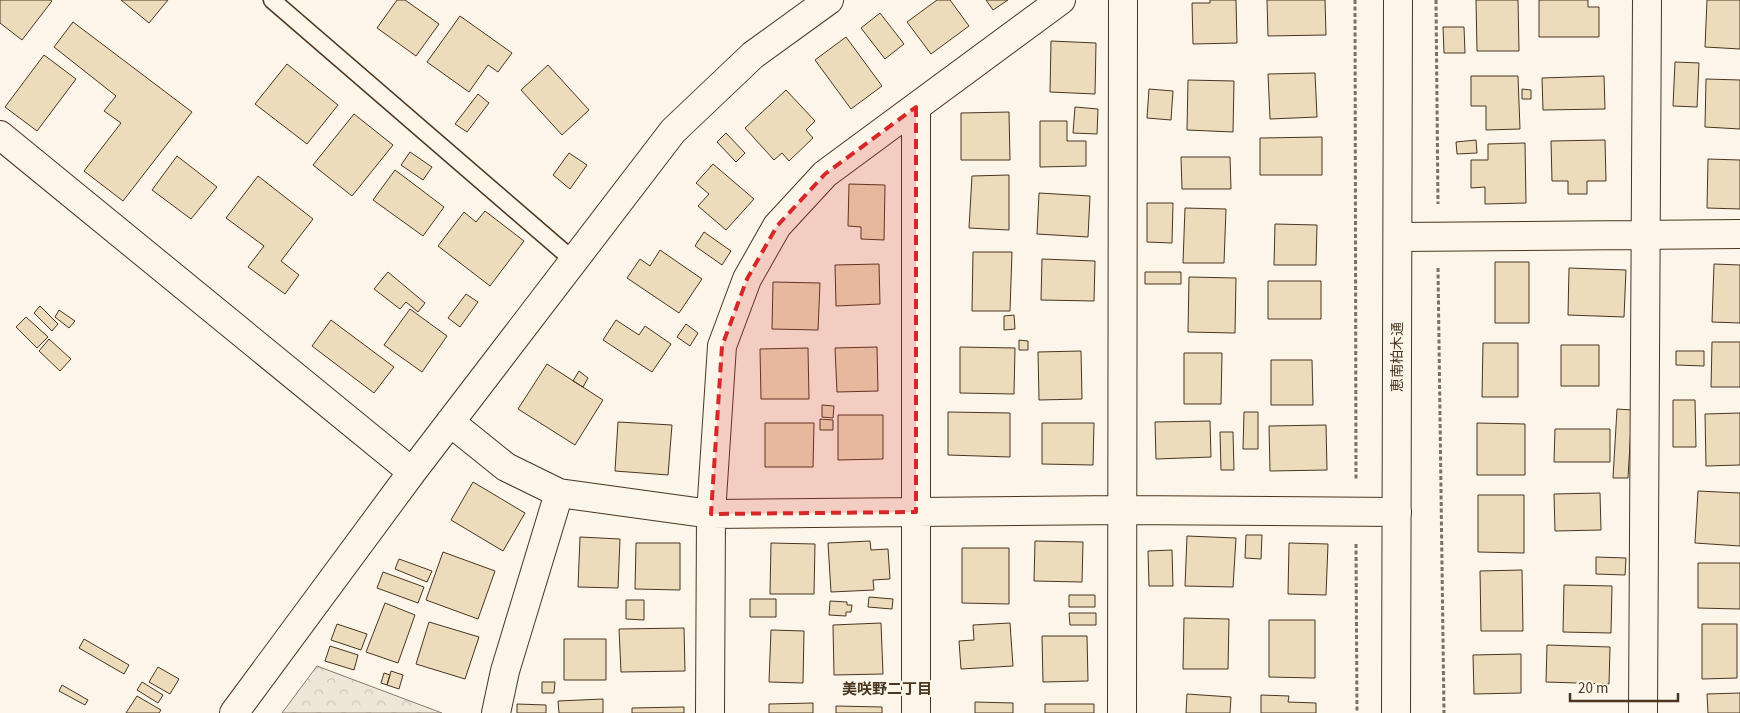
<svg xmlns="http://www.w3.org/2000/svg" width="1740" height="713" viewBox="0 0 1740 713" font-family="'Source Sans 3','Noto Sans JP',sans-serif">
<defs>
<pattern id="park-crowns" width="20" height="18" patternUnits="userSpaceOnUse" patternTransform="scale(1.25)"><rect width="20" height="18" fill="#ede6d9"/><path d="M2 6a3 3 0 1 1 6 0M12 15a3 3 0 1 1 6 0" fill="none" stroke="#cdc6ba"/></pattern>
</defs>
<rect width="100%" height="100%" fill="#fbf6e9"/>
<path fill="url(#park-crowns)" stroke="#887966" d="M 317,666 L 442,713 L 282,713 Z"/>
<path fill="#ecdcbc" stroke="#4a3520" d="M 0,0 L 50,0 L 52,1 L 22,40 L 0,23 Z
M 121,0 L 168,0 L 149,23 Z
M 397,0 L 405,0 L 439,24 L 416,56 L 377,28 Z
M 937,0 L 950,0 L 969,26 L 931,54 L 907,22 Z
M 986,0 L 1008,0 L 993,10 Z
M 1210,0 L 1236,0 L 1237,43 L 1193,44 L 1192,3 L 1210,3 Z
M 1267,0 L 1325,0 L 1326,35 L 1268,36 Z
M 1476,0 L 1518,0 L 1519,51 L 1477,51 Z
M 1539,0 L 1588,0 L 1588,7 L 1599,7 L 1599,37 L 1539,37 Z
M 1707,0 L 1740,0 L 1740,49 L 1705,47 Z
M 880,13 L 904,44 L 885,59 L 861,28 Z
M 460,16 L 512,53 L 498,72 L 488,65 L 469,92 L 427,62 Z
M 73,22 L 192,112 L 123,201 L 84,171 L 121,123 L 104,111 L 116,96 L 54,47 Z
M 1443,27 L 1464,27 L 1465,53 L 1444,53 Z
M 846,37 L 882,86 L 851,109 L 815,60 Z
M 1051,41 L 1096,43 L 1095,94 L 1050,92 Z
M 44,55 L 76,79 L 37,131 L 5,107 Z
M 1675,62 L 1699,63 L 1697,107 L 1673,106 Z
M 287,64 L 338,105 L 307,144 L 255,104 Z
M 548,65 L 589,110 L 562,135 L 521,90 Z
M 1315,73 L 1317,117 L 1270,119 L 1268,74 Z
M 1471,76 L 1518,76 L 1520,129 L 1486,130 L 1486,106 L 1471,106 Z
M 1604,76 L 1605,109 L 1543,110 L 1542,78 Z
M 1706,79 L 1740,80 L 1740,129 L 1705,127 Z
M 1188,80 L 1234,81 L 1233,132 L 1187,130 Z
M 1149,89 L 1173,91 L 1171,120 L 1147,118 Z
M 1522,89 L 1531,90 L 1531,99 L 1522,99 Z
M 786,90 L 815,121 L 806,130 L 813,138 L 789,161 L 782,153 L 774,160 L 745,128 Z
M 478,94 L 489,103 L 467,132 L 455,124 Z
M 1075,107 L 1098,109 L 1097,134 L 1073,133 Z
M 1009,112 L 1010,160 L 961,160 L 961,113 Z
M 354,114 L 393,145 L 352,196 L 313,165 Z
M 1040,121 L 1067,121 L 1067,141 L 1086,141 L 1086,166 L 1040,167 Z
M 726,133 L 745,153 L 736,162 L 717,142 Z
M 1322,137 L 1322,175 L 1260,175 L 1260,138 Z
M 1476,140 L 1477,153 L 1457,154 L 1456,142 Z
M 1605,140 L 1606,181 L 1587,181 L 1587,194 L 1568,194 L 1568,181 L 1552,181 L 1551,141 Z
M 1525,143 L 1526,203 L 1485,204 L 1485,187 L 1471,188 L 1471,160 L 1488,160 L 1488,144 Z
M 410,152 L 432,167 L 423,180 L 401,165 Z
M 569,153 L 587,165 L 570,189 L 553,175 Z
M 177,156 L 217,187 L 191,219 L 152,190 Z
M 1181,157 L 1230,157 L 1231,189 L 1182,189 Z
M 1708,159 L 1740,160 L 1740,209 L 1707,208 Z
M 713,164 L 754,199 L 726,230 L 698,206 L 709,194 L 696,183 Z
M 395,170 L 444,207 L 423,236 L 373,200 Z
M 1009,175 L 1009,230 L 969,228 L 972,176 Z
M 258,176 L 313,219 L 281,261 L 299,275 L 285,294 L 248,267 L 264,246 L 226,218 Z
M 849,184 L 885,185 L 884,240 L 861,239 L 861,227 L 848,226 Z
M 1039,193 L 1090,196 L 1088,237 L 1037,234 Z
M 1147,203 L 1173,203 L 1172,243 L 1147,242 Z
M 1185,208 L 1226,209 L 1224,263 L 1183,263 Z
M 485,211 L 524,241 L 490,286 L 438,246 L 464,212 L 476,222 Z
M 1275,224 L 1317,225 L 1316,265 L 1274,265 Z
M 704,232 L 731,251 L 722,265 L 695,246 Z
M 660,250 L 702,279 L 679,313 L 627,278 L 640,259 L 650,266 Z
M 973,252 L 1012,252 L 1010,311 L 972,311 Z
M 1042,259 L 1095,261 L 1094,301 L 1041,300 Z
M 1495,262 L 1529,262 L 1529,323 L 1495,323 Z
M 879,264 L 880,304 L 836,306 L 835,265 Z
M 1714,264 L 1740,265 L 1740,323 L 1712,322 Z
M 1569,268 L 1626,270 L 1624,317 L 1568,315 Z
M 388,272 L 425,303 L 418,312 L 406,302 L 400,309 L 374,289 Z
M 1145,272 L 1181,272 L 1181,284 L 1145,284 Z
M 1189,277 L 1236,278 L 1235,333 L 1188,332 Z
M 1268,281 L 1321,281 L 1321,319 L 1268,319 Z
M 773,282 L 820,283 L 818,330 L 772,329 Z
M 466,294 L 478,302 L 460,327 L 448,318 Z
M 40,306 L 58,324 L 52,331 L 34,313 Z
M 410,309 L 447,336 L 422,372 L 384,345 Z
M 59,310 L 75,321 L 69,328 L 55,317 Z
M 1014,315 L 1015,329 L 1004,330 L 1004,316 Z
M 26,317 L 48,337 L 37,348 L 16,327 Z
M 331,320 L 394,367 L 374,393 L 312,346 Z
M 616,320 L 639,335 L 645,326 L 671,344 L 652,372 L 603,340 Z
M 686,324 L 698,333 L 690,346 L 677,337 Z
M 49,339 L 71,359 L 60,371 L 39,351 Z
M 1019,340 L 1028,341 L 1028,350 L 1019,350 Z
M 1712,342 L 1740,342 L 1740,387 L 1711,387 Z
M 1483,343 L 1518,343 L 1518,397 L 1482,397 Z
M 1561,345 L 1599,345 L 1599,386 L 1561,386 Z
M 877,347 L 878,391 L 837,392 L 835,348 Z
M 960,347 L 1015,348 L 1014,394 L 960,393 Z
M 808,348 L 809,399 L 761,399 L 760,349 Z
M 1081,351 L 1082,399 L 1039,400 L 1038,352 Z
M 1676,351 L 1704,351 L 1704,366 L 1676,365 Z
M 1184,353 L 1222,353 L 1221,404 L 1184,404 Z
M 1271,360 L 1312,360 L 1313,405 L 1271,405 Z
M 547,364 L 603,400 L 575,445 L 518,409 Z
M 579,371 L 588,378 L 583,387 L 573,381 Z
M 1673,400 L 1695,400 L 1696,447 L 1673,447 Z
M 822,405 L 834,406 L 833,418 L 822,417 Z
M 1617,409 L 1632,410 L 1628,478 L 1613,478 Z
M 948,412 L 1010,413 L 1010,457 L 948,455 Z
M 1244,412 L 1258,412 L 1258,449 L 1243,449 Z
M 1740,413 L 1740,465 L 1706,466 L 1705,414 Z
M 838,415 L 883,415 L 883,459 L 838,460 Z
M 820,419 L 833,420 L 833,430 L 820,430 Z
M 1210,421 L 1211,457 L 1156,459 L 1155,422 Z
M 618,422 L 672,425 L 668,475 L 615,471 Z
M 765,423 L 814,423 L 813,467 L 765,467 Z
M 1042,423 L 1094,423 L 1093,465 L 1042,464 Z
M 1477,423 L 1525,424 L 1525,475 L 1477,475 Z
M 1326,425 L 1327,470 L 1270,471 L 1269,426 Z
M 1555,429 L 1610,429 L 1610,462 L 1554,462 Z
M 1220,432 L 1233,432 L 1234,470 L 1221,470 Z
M 473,482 L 525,513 L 503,551 L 451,520 Z
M 1698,491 L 1740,493 L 1740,546 L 1695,543 Z
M 1600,493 L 1601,530 L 1555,531 L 1554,494 Z
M 1478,495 L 1524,495 L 1524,553 L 1478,552 Z
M 1246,535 L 1262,535 L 1261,559 L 1245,558 Z
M 1187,536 L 1236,538 L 1233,587 L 1185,586 Z
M 580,537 L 620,539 L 618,588 L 578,587 Z
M 870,541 L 871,550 L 888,549 L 890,579 L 873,580 L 874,590 L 831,592 L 828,543 Z
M 1035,541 L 1083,542 L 1082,582 L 1034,581 Z
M 636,543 L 680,543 L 680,590 L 635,589 Z
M 771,543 L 815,544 L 814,594 L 770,594 Z
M 1289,543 L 1328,544 L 1326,595 L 1288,594 Z
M 962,548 L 1009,548 L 1009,604 L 962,603 Z
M 1172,550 L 1173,586 L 1149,586 L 1148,551 Z
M 443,552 L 495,571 L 478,619 L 426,600 Z
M 1596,557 L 1626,558 L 1625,575 L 1596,574 Z
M 399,559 L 432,571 L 427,582 L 395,569 Z
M 1698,563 L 1740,563 L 1740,609 L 1698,608 Z
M 1522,570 L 1523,631 L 1481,631 L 1480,571 Z
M 383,572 L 424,587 L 418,603 L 377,588 Z
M 1564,585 L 1612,586 L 1611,633 L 1563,632 Z
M 1069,595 L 1095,595 L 1095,607 L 1069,607 Z
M 869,597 L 893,599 L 892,609 L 868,607 Z
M 750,599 L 776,599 L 776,617 L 750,617 Z
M 626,600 L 644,600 L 644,620 L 626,619 Z
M 830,601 L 847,602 L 847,605 L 852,605 L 851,612 L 846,612 L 846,616 L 829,615 Z
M 385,603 L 415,615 L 398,663 L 366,652 Z
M 1069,613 L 1096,613 L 1096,625 L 1070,625 Z
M 1184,618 L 1229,619 L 1228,669 L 1183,669 Z
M 1269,620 L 1315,620 L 1315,678 L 1269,677 Z
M 429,622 L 479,637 L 465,679 L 416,664 Z
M 881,623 L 883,674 L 834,675 L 833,625 Z
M 1010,623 L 1013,666 L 961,669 L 959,641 L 974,640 L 973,625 Z
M 337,624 L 367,634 L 361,650 L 331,640 Z
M 1702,624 L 1737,624 L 1737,678 L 1702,679 Z
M 684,628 L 685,671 L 621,672 L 619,629 Z
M 771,630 L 804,631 L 803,683 L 769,682 Z
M 1042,636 L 1087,636 L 1088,681 L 1043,682 Z
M 84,639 L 129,665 L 124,674 L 79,648 Z
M 564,639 L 606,639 L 606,680 L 564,680 Z
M 1547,645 L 1610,647 L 1609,684 L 1546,682 Z
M 330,646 L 358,655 L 354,670 L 325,661 Z
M 1521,654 L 1521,693 L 1474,694 L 1473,655 Z
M 158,667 L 179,679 L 170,694 L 149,682 Z
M 391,671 L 403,675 L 399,689 L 387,685 Z
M 384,673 L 390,675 L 387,685 L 381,683 Z
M 142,682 L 163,695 L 158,703 L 137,690 Z
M 542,682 L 555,682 L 554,693 L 542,693 Z
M 62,685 L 88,700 L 85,705 L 59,691 Z
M 1740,693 L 1740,713 L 1708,713 L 1707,694 Z
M 1187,694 L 1231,697 L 1230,713 L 1186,713 Z
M 1261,695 L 1289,696 L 1288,702 L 1316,703 L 1316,713 L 1261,713 Z
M 137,696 L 161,710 L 159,713 L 126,713 Z
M 603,699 L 603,713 L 559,713 L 558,701 Z
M 975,702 L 1013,703 L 1013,713 L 975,713 Z
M 813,703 L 813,713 L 769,713 L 769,704 Z
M 517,704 L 546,705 L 546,713 L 517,713 Z
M 1045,704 L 1094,704 L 1094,713 L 1045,713 Z
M 836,706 L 882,707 L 882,713 L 836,713 Z
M 684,707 L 684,713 L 632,713 L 632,708 Z"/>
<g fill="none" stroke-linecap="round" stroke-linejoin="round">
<g stroke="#4a3520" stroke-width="19">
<path id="lane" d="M 272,0 L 573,260"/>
</g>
<g stroke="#4a3520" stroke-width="30">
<path id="street" d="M 916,107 L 916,713
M 0,135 L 412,472
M 1398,237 L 1740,234
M 450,422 L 506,467 L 559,493 L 711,514 L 1121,510 L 1397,512
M 234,713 L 412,472 L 673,131 L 753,55 L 829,0
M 496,713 L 505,671 L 559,493
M 710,713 L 711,514 L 722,346 L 747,279 L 777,226 L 825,174 L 1061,0
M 1122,713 L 1123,0
M 1643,713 L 1647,0"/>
</g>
<g stroke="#4a3520" stroke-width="30">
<path id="secondary" d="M 1396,713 L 1398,0"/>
</g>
<path stroke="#7f6f5c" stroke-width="3" stroke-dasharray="4 2.5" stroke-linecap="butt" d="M 1355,0 L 1356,480
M 1436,0 L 1438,204
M 1438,268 L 1444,713
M 1356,544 L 1357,713"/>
<use href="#lane" stroke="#fbf6e9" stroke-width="16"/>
<use href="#street" stroke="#fbf6e9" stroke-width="28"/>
<use href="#secondary" stroke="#fbf6e9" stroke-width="28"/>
</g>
<path fill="#d62828" fill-opacity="0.2" stroke="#d62828" stroke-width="4" stroke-dasharray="10 6" stroke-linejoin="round" d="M 916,107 L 916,512 L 711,514 L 722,346 L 747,279 L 777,226 L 825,174 Z"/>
<g text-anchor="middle" stroke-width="4" stroke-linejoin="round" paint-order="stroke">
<g font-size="14" fill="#4a3520" stroke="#fbf6e9">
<text transform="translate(1397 357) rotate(-90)" y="5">恵南柏木通</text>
</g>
<g font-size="15" font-weight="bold" fill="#4a3520" stroke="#fbf6e9">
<text x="887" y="694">美咲野二丁目</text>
</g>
</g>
<path d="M1570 693v8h108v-8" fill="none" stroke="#4a3520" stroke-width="2.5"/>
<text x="1578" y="693" font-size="15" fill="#4a3520" stroke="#fbf6e9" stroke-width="4" paint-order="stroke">20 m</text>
</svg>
